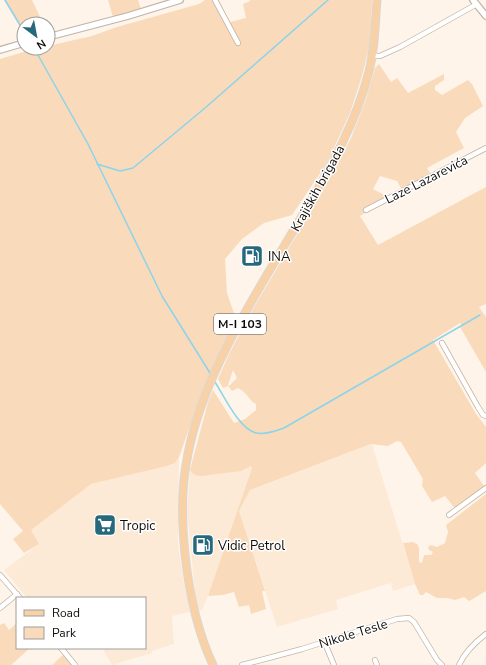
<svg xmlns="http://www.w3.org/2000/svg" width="486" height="665" viewBox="0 0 486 665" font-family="'Nunito Sans',sans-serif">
<rect width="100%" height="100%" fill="#fff4e9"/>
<path fill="#fdead6" d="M 372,444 L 415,584 L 393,591 L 391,583 L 336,600 L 338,609 L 277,627 L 239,511 L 250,490 Z
M 179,457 L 178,545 L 184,584 L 190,612 L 172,616 L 174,644 L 152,651 L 152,653 L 112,665 L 102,648 L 145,648 L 145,598 L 27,598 L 4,570 L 39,544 L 30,530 L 91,484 L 167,466 L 175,463 Z
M 251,466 L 252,468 L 208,596 L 202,610 L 197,611 L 187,512 L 190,470 L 191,472 Z"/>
<path fill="#f9daba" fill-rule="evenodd" d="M 4,0 L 32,0 L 40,17 L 24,24 L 20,27 Z
M 108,0 L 138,0 L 141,9 L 113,17 Z
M 205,0 L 219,0 L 230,22 L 246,18 L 243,4 L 250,1 L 250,0 L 372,0 L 370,44 L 362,76 L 350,113 L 327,163 L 292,215 L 264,223 L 242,239 L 225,259 L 227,293 L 237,322 L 212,372 L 189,429 L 179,457 L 175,463 L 167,466 L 91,484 L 31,530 L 39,544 L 24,553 L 13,539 L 23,531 L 0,504 L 0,59 L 37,48 L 48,48 L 48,46 L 92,36 L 117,27 L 199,4 Z
M 379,64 L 391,82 L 397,78 L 408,93 L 444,74 L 444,80 L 435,86 L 435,90 L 442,95 L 468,80 L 472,84 L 483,106 L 465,118 L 456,132 L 464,148 L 427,168 L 431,175 L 403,192 L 397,181 L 380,176 L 373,189 L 390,198 L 360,216 L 378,245 L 486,187 L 486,304 L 479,307 L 486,317 L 486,372 L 460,327 L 462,326 L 460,323 L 433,340 L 476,414 L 486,427 L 486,463 L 475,473 L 486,489 L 457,511 L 445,496 L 432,502 L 422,486 L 423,479 L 401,442 L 397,441 L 388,446 L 371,444 L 250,490 L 239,511 L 265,591 L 262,591 L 266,609 L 251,614 L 249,605 L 239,607 L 234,592 L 223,595 L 208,596 L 252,468 L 251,466 L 241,471 L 202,476 C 197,476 192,474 190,470 L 208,402 L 213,390 L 234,423 L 245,419 L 256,410 L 256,404 C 248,400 249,394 238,388 L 232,391 L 228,386 L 223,388 L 218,379 L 229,354 L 251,312 L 321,194 L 351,138 L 366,99 L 375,68 ZM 233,370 L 237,378 L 229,386 L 228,385 Z
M 486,494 L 486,591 L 471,600 L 469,601 L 464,597 L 455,600 L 448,598 L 437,598 L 426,592 L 423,595 L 420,595 L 415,584 L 403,543 L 413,542 L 417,544 L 419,548 L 419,562 L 422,563 L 424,555 L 431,555 L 433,552 L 429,550 L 428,547 L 431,545 L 437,547 L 445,543 L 448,532 L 446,525 Z
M 4,623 L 9,630 L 17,623 L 17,648 L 30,648 L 11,665 L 0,665 L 0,625 Z
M 63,655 L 72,665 L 52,665 Z"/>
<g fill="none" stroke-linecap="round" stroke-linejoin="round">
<path stroke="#8bd4ec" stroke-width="1.5" d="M 5,0 L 20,25
M 34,48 L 88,144 L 162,296 L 210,373
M 97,164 L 120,171 L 133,168 L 205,108 L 328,0
M 215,382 C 224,396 239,429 256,433 C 265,435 276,431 284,428 L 480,315"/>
<g stroke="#c2b5a8" stroke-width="6">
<path id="minor" d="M 215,0 L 238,43
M 372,56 L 380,56 L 400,47 L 477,4
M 366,210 L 486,148
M 442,343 L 478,407 L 483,415 L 486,416
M 449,515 L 486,488
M 0,575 L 20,598
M 0,608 L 17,594
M 324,641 L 334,665
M 61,648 L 75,665
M 375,660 L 377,665
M 242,665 L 302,649 L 397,619 L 409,618 L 414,622 L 437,660 L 442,665
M 459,665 C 465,652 474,643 486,634"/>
</g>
<g stroke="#c2b5a8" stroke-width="8">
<path id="tertiary" d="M 473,0 L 486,16
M 48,37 L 128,16 L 180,0
M 0,50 L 24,43"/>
</g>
<g stroke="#d9d8d7" stroke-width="9">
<path id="primary" d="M 213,665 C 197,631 189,592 185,554 C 182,525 181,494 186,465 C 200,373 263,284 309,204 C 333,163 356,121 368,75 C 375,50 375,25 377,0"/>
</g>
<use href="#minor" stroke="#fff" stroke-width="4.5"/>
<use href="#tertiary" stroke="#fff" stroke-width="5.5"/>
<use href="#primary" stroke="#f8d1a7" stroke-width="7"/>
</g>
<defs>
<g id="fuel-square" transform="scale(1.15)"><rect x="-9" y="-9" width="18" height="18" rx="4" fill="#27697c" stroke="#fff"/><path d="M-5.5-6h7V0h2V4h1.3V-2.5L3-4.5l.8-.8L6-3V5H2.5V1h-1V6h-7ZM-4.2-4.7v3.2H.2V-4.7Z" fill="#fff"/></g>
<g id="supermarket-square" transform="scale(1.15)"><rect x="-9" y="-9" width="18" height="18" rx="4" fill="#27697c" stroke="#fff"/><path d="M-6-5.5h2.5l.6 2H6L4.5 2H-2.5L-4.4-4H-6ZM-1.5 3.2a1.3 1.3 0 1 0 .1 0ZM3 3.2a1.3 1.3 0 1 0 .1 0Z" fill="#fff"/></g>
</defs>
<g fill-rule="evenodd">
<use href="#fuel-square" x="252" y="256"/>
<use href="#supermarket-square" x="105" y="525"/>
<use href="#fuel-square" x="203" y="545"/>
</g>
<g text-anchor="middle" stroke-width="3" stroke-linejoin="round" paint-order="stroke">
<rect fill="#fff" stroke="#575451" stroke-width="1" x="214" y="314" width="52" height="20" rx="3"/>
<g font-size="12" font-weight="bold" fill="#0f0b07">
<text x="240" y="328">M-I 103</text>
</g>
<g font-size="13" fill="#0f0b07" stroke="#fff">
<text transform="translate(426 179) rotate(-27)" y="5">Laze Lazarevića</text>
<text transform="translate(317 188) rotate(-61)" y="5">Krajiških brigada</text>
<text transform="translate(353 633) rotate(-17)" y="5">Nikole Tesle</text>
</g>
<g font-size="13" fill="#0f0b07" stroke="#fff" text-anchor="start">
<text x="268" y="261">INA</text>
<text x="120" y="530">Tropic</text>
<text x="218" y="550">Vidic Petrol</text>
</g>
</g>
<rect x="16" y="597" width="130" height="52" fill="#ffffff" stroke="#9f9d9c"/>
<rect x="24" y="610" width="20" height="6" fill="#f8d1a7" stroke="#9f9d9c"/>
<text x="52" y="617" font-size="12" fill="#0f0b07">Road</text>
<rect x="24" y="627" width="20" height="12" fill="#f9daba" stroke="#9f9d9c"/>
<text x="52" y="637" font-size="12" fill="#0f0b07">Park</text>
<g transform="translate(36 36) rotate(148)"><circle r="19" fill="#ffffff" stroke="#9f9d9c"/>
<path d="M0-3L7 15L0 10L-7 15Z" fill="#27697c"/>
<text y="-6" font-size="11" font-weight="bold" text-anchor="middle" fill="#0f0b07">N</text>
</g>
</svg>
